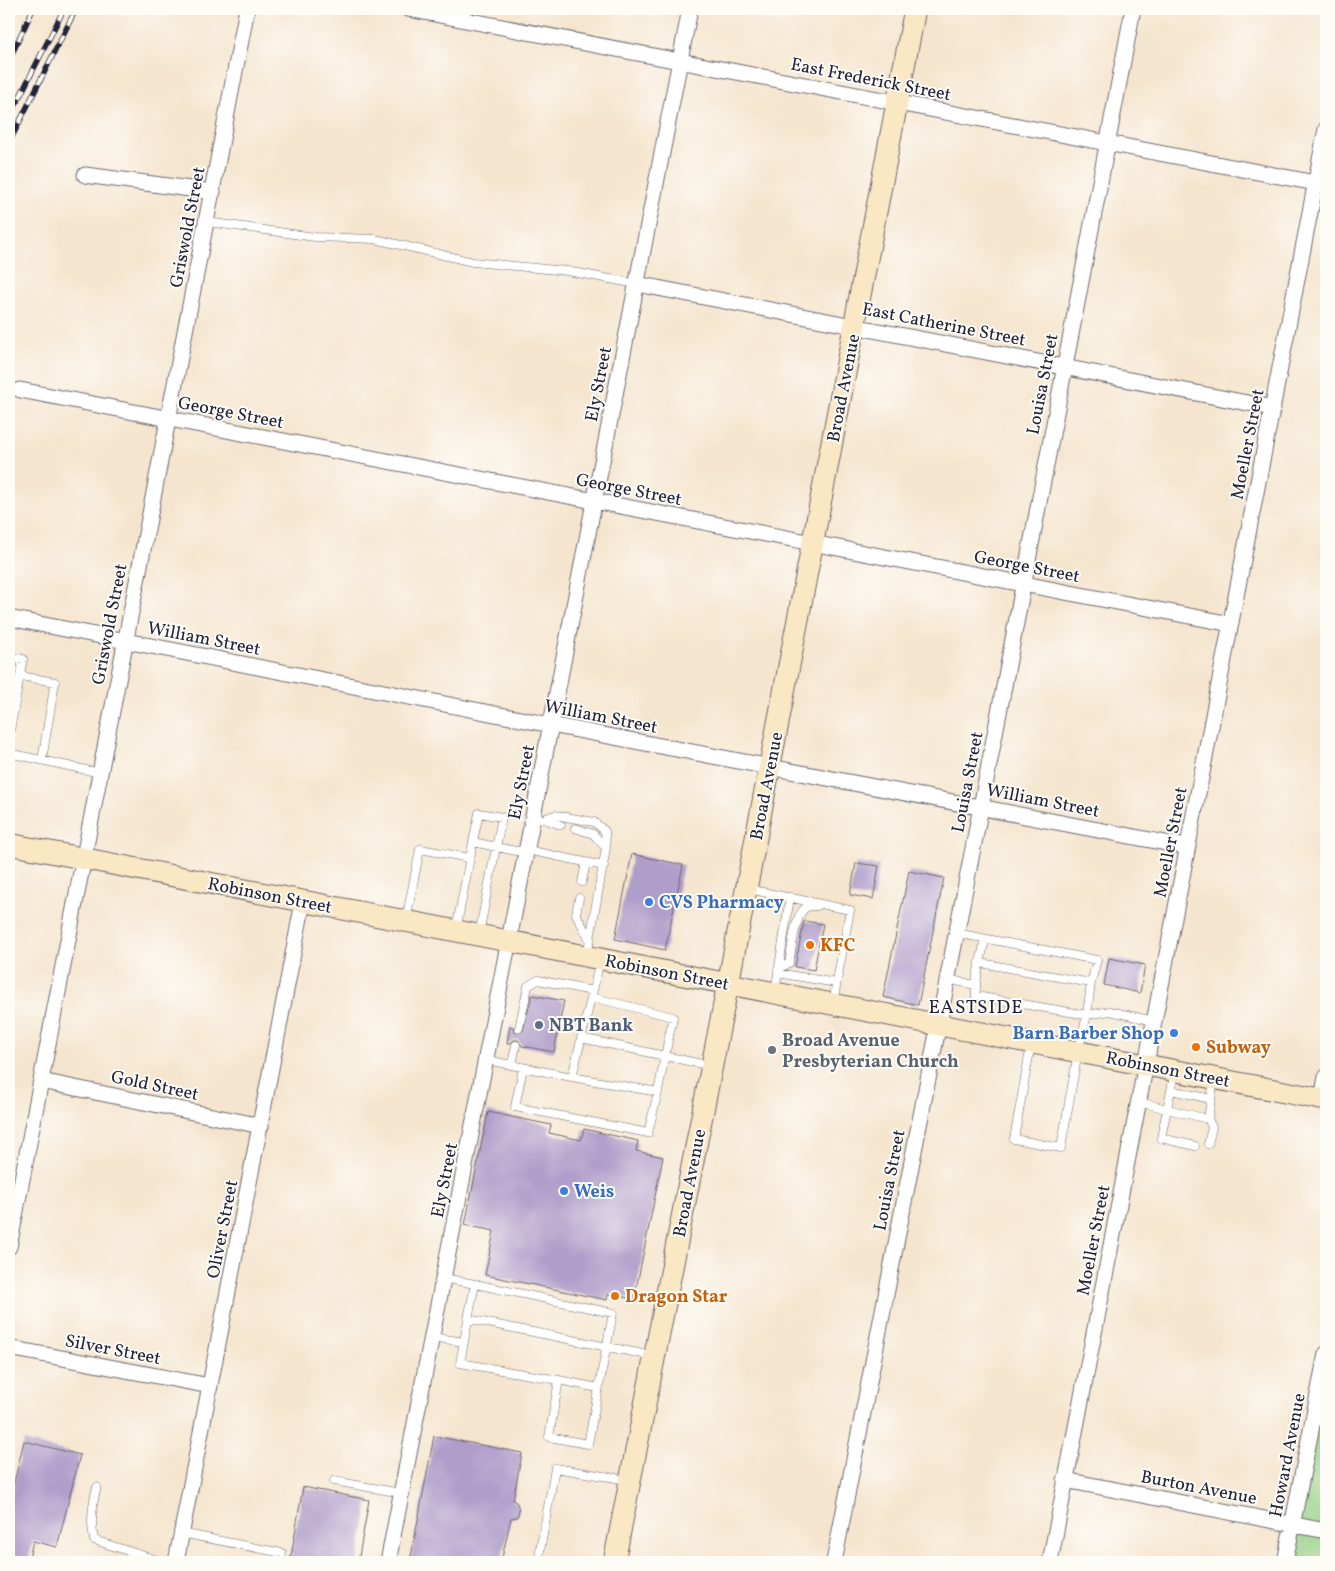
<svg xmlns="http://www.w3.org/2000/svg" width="1335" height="1571" viewBox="0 0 1335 1571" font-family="Vollkorn,serif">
<rect width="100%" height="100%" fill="#fdfcf7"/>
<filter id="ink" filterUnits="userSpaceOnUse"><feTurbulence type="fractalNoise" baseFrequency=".02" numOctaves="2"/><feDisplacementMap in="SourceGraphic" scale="10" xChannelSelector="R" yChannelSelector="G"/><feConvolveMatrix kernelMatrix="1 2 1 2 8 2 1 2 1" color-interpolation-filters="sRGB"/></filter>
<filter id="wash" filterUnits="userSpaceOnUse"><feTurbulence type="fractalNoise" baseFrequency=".0096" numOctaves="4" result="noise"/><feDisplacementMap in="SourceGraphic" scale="20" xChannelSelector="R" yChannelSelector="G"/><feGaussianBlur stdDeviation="1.12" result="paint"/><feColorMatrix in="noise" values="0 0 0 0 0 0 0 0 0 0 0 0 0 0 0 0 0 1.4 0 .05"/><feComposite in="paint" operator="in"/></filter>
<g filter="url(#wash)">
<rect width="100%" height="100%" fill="#f5e5ce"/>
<path fill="#94ce82" stroke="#5b785e" d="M 1326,1357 L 1326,1562 L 1286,1562 Z"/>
<g id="blocks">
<path fill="#b09eca" d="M 632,854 L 683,865 L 665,950 L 615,939 Z
M 856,863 L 879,866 L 873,899 L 850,895 Z
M 909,871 L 944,878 L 918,1005 L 883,997 Z
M 804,921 L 823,924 L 814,970 L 795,967 Z
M 1109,958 L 1145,965 L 1140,993 L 1104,985 Z
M 532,995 L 564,1001 L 554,1052 L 522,1046 L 518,1040 L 514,1040 L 511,1043 L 507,1043 L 510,1026 L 513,1027 L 514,1030 L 517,1033 L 523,1031 Z
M 488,1112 L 551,1125 L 549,1133 L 581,1140 L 584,1129 L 638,1141 L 636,1151 L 663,1157 L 634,1299 L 608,1294 L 607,1300 L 485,1275 L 494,1231 L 465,1225 Z
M 434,1436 L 522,1453 L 513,1500 L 517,1503 L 519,1510 L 517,1517 L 511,1518 L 501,1562 L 410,1562 Z
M 24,1441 L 80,1455 L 57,1547 L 33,1541 L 28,1562 L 9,1562 L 9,1504 Z
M 303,1487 L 369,1500 L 358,1562 L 290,1562 Z"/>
</g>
</g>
<g filter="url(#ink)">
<use href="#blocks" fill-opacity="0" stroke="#6c666e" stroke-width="1"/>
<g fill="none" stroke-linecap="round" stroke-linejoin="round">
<g stroke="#6c666e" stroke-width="9">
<path id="lane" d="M 207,222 L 315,237 L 375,239 L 473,262 L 567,271 L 637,284
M 9,656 L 23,659 L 9,736
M 20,676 L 55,682 L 42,760
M 9,753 L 100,773
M 540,818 L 561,825
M 543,819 L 555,815 L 594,822 L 605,831 L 606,848
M 575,828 L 593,834 L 606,848 L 587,956
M 473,842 L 479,813 L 502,817 L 479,934
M 582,882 L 586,863
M 748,889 L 850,910 L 833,1003
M 579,898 L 576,914 L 590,940
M 406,920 L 420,849 L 470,858
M 456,930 L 473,842 L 516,851 L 527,850 L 604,866
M 956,933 L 1097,960 L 1091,983 L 1087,1015 L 976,996 C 974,978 982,958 985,939
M 981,963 L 1091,983
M 778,970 L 789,963 C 792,950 794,920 803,910 C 806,906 812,906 817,906
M 778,973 L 836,983
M 947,979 L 975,985
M 775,992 L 790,897
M 519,1028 L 528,986 L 538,980 L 592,991
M 581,1038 L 665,1056 L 673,1017 L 591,997
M 1031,1045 L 1014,1139 L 1061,1148 L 1078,1052 L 1087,1015 L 1110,1011 L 1154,1021
M 486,1060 L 572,1077 L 600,961
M 512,1065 L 516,1045
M 523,1068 L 515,1107 L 648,1133 L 658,1092
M 1175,1072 L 1167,1109 L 1208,1119 L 1214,1080
M 572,1077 L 658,1092 L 665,1056 L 711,1066
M 1171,1090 L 1211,1099
M 1139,1102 L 1167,1109 L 1161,1138 L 1195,1146
M 1208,1144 L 1212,1127 L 1208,1119
M 443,1278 L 475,1284 L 468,1319 L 653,1356
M 475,1284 L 613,1313 L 588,1444 L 549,1437 L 559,1380 L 598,1388
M 432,1337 L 464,1342 L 460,1363 L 559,1380
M 464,1342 L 468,1319
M 334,1481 L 401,1493
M 97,1487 C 92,1505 90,1521 94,1540 L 163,1562
M 181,1533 L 282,1553 L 281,1562
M 538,1562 L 555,1468 L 628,1480"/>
</g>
<g stroke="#6c666e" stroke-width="17">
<path id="street" d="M 408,9 L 1326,185
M 85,175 L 213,192
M 637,284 L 1273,408
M 20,390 L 1231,624
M 9,618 L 551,725 L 1187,847
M 41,1081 L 261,1126
M 1322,1099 L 1326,1077
M 9,1247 L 247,9
M 9,1348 L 210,1386
M 1065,1480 L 1326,1531
M 176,1562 L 303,902
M 388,1562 L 690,9
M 834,1562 L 981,807 L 1133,9
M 1050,1562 L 1326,129
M 1285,1562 L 1326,1354"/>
</g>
<g stroke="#6c666e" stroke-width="23">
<path id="secondary" d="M 9,844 L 1326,1100
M 614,1562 L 728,984 L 915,9"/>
</g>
<use href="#lane" stroke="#fff" stroke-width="8"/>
<use href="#street" stroke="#fff" stroke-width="15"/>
<use href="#secondary" stroke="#fae7c3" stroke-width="21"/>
<g stroke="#22223b" stroke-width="5.5">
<path id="rail" d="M 9,60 L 33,9
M 9,118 L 64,9
M 9,143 L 76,9"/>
</g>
<use href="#rail" stroke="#fdfcf7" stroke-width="4" stroke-dasharray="11" stroke-linecap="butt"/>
</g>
</g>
<g fill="#3f7fe0" stroke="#fdfcf7" stroke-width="2">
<circle cx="649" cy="902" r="5"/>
<circle cx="1174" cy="1033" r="5"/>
<circle cx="564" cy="1191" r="5"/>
</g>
<g fill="#e8710a" stroke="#fdfcf7" stroke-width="2">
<circle cx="810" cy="945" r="5"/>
<circle cx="1196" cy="1047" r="5"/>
<circle cx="615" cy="1296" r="5"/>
</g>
<circle fill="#5c6f8a" stroke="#fdfcf7" stroke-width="2" cx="539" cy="1025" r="5"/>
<circle fill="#6b7280" stroke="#fdfcf7" stroke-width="2" cx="772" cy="1050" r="5"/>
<g text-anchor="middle" stroke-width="4" stroke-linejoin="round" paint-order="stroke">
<g font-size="18" fill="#22223b" stroke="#fdfcf7">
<text transform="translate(871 79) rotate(11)" y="6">East Frederick Street</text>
<text transform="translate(187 227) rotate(-79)" y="6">Griswold Street</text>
<text transform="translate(944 324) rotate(11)" y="6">East Catherine Street</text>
<text transform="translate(598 384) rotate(-79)" y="6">Ely Street</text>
<text transform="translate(1042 384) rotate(-79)" y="6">Louisa Street</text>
<text transform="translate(843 388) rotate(-79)" y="6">Broad Avenue</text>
<text transform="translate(231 412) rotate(11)" y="6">George Street</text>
<text transform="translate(1247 444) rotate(-79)" y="6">Moeller Street</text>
<text transform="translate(629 489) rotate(11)" y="6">George Street</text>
<text transform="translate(1027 566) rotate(11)" y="6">George Street</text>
<text transform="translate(109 624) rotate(-79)" y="6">Griswold Street</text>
<text transform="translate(204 638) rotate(11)" y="6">William Street</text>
<text transform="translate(601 716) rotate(11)" y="6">William Street</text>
<text transform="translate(521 782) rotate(-79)" y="6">Ely Street</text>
<text transform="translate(967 782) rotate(-79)" y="6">Louisa Street</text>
<text transform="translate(766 786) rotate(-79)" y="6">Broad Avenue</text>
<text transform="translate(1043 800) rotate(11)" y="6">William Street</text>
<text transform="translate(1170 842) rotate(-79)" y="6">Moeller Street</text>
<text transform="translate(270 895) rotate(11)" y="6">Robinson Street</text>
<text transform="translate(667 972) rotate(11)" y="6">Robinson Street</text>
<text transform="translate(1168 1069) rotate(11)" y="6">Robinson Street</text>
<text transform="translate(155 1085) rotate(12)" y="6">Gold Street</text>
<text transform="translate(444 1180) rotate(-79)" y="6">Ely Street</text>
<text transform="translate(889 1180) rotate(-79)" y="6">Louisa Street</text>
<text transform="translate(689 1183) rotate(-79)" y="6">Broad Avenue</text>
<text transform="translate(222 1229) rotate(-79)" y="6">Oliver Street</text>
<text transform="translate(1093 1240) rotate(-79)" y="6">Moeller Street</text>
<text transform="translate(113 1349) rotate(11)" y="6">Silver Street</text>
<text transform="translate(1287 1455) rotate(-79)" y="6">Howard Avenue</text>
<text transform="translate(1199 1487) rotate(11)" y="6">Burton Avenue</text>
</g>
<g font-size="18" font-weight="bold" fill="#366cbe" stroke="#fdfcf7" text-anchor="start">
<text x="659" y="908">CVS Pharmacy</text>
<text x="1164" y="1039" text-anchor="end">Barn Barber Shop</text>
<text x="574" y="1197">Weis</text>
</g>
<g font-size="18" font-weight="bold" fill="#c56008" stroke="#fdfcf7" text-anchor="start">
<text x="820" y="951">KFC</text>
<text x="1206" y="1053">Subway</text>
<text x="625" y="1302">Dragon Star</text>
</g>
<g font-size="18" font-weight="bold" fill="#4e5e75" stroke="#fdfcf7" text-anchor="start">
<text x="549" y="1031">NBT Bank</text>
</g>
<g font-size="18" font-weight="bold" fill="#5b616d" stroke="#fdfcf7" text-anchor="start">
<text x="782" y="1046">Broad Avenue<tspan x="782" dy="21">Presbyterian Church</tspan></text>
</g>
<g font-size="19" letter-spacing="1" fill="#22223b" stroke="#fdfcf7">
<text x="976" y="1013">EASTSIDE</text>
</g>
</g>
<rect width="1335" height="1571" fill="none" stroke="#fdfcf7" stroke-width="30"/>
</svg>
